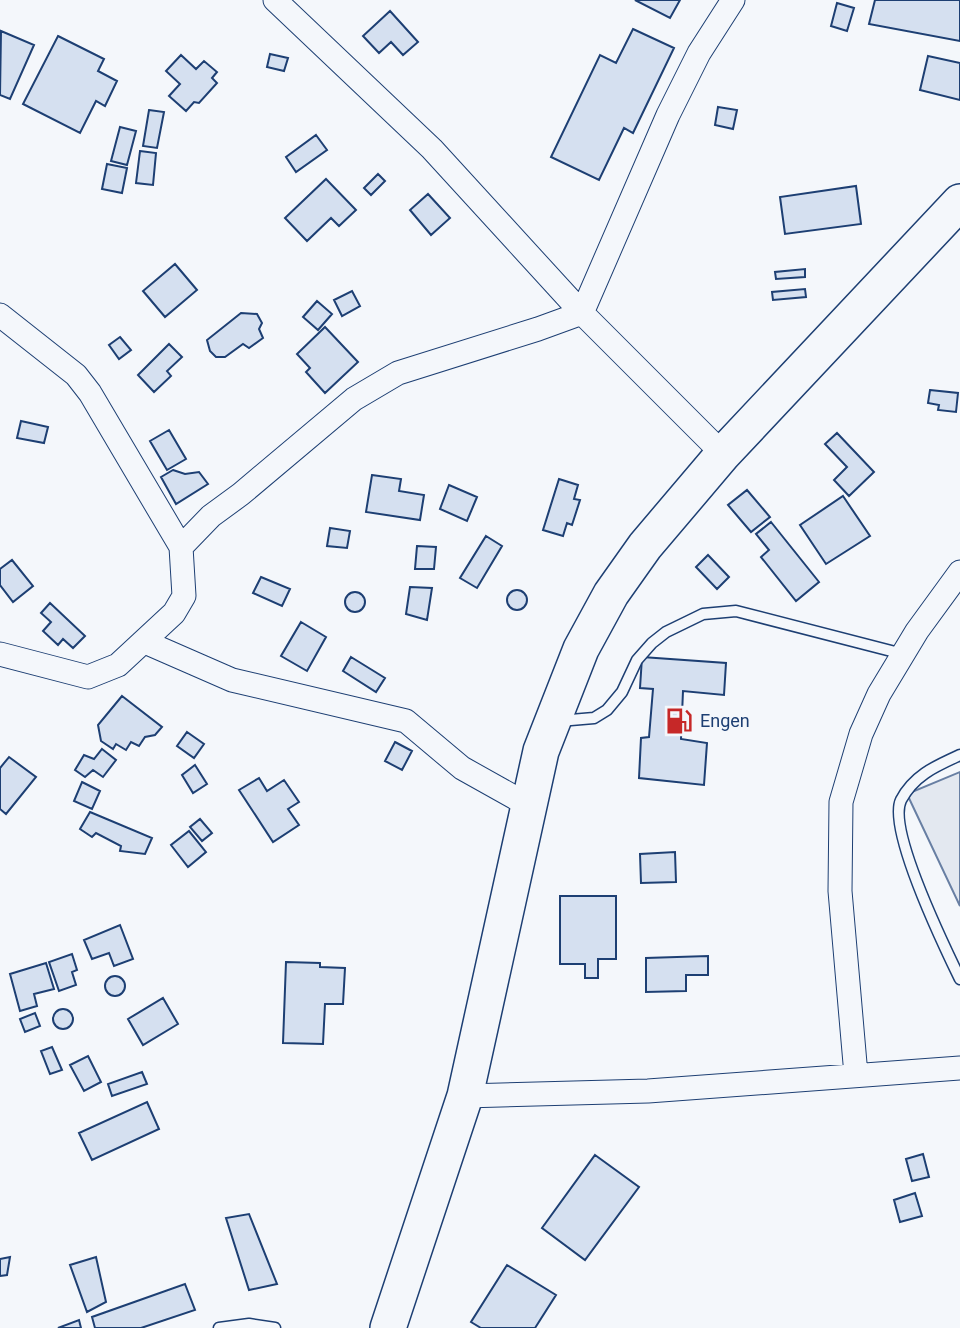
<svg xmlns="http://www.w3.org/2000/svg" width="960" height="1328" viewBox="0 0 960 1328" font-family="Roboto,sans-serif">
<rect width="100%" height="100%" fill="#f4f7fb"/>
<path fill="#e3e8f0" stroke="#687fa3" stroke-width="2" d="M 960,772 L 960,906 L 907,794 Z"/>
<path fill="#d5e0f0" stroke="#1d3f73" stroke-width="2" d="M 635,0 L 680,0 L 670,18 Z
M 875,0 L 960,0 L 960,41 L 869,24 Z
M 837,3 L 854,8 L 847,31 L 831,26 Z
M 390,11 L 418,42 L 403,55 L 391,42 L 379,53 L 363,36 Z
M 633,29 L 674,48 L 633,133 L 624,128 L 599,180 L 551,157 L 600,55 L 616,63 Z
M 1,31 L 34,45 L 10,99 L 0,95 Z
M 58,36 L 104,59 L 98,71 L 117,81 L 105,106 L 96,101 L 80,133 L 23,104 Z
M 270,54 L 288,58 L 284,71 L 267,67 Z
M 181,55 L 196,69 L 204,61 L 217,72 L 212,78 L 217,83 L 199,103 L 194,102 L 186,111 L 169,96 L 180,84 L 166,71 Z
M 928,56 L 960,63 L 960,100 L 920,90 Z
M 718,107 L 737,110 L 733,129 L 715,125 Z
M 149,110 L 164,112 L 157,148 L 143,146 Z
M 120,127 L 136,131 L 127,165 L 111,161 Z
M 316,135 L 327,150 L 296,172 L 286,157 Z
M 140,151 L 156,153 L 153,185 L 136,183 Z
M 107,164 L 127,168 L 122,193 L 102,189 Z
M 378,174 L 385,181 L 371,195 L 364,188 Z
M 326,179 L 356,210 L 339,226 L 331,218 L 307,241 L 285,218 Z
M 856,186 L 861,224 L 785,234 L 780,197 Z
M 428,194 L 450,218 L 431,235 L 410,210 Z
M 175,264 L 197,290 L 165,317 L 143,291 Z
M 805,269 L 805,277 L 776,279 L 775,272 Z
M 805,289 L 806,297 L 773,300 L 772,292 Z
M 352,291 L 360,306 L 342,316 L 334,300 Z
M 317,301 L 332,314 L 318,330 L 303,317 Z
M 241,313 L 257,314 L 262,323 L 259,329 L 263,338 L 249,348 L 243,344 L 225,357 L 216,357 L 210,351 L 207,340 Z
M 325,327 L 358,362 L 325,393 L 306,372 L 310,368 L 297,354 Z
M 120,337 L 131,350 L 119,359 L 109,345 Z
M 169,344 L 182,357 L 167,371 L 171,376 L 154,392 L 138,375 Z
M 930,390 L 958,393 L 956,412 L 938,410 L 939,405 L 928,403 Z
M 21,421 L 48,427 L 44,443 L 17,438 Z
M 169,430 L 186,459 L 167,470 L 150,441 Z
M 837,433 L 874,472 L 849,496 L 834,480 L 847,467 L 825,444 Z
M 173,470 L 185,474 L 199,472 L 208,484 L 176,504 L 161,477 Z
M 372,475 L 401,479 L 399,491 L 424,495 L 420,520 L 366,512 Z
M 559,479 L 578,485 L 574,499 L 580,500 L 572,525 L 567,523 L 563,536 L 543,530 Z
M 449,485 L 477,497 L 467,521 L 440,509 Z
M 747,490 L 770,517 L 751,532 L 728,505 Z
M 843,496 L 870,536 L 826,564 L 800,525 Z
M 771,522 L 819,582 L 796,601 L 761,557 L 769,550 L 756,534 Z
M 330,528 L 350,531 L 347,548 L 327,546 Z
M 486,536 L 502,546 L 477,588 L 460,578 Z
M 417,546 L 436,547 L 434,569 L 415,569 Z
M 708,555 L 729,577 L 717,589 L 696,567 Z
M 12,560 L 33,586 L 13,602 L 0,585 L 0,569 Z
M 261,577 L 290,589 L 282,606 L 253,593 Z
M 410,587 L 432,588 L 427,620 L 406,614 Z
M507 600a10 10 0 1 1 20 0a10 10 0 1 1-20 0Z
M345 602a10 10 0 1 1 20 0a10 10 0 1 1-20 0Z
M 50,603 L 85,636 L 73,648 L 63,639 L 58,645 L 43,631 L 51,622 L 41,613 Z
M 301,622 L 326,637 L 307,671 L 281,656 Z
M 351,657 L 385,678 L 376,692 L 343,671 Z
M 642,657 L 726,663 L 724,695 L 683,691 L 681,739 L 707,743 L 704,785 L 639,778 L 641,738 L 649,737 L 653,689 L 640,688 Z
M 122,696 L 162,727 L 155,735 L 145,737 L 139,746 L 131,742 L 126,750 L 116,744 L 113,749 L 101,741 L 98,725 Z
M 187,732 L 204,744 L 194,758 L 177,746 Z
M 395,742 L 412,751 L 402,770 L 385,761 Z
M 102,749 L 116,760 L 103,777 L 93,770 L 85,777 L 75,770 L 84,755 L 94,759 Z
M 9,757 L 36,777 L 6,814 L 0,809 L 0,768 Z
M 195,765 L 207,784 L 193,793 L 182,775 Z
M 259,778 L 267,791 L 284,780 L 299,802 L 288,809 L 299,825 L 273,842 L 239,790 Z
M 82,782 L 100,791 L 92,809 L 74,801 Z
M 90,812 L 152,838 L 145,854 L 120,851 L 121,846 L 96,833 L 92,837 L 80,829 Z
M 200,819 L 212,833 L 202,841 L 190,827 Z
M 189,831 L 206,852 L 188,867 L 171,845 Z
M 675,852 L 676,882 L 641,883 L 640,854 Z
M 560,896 L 616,896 L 616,959 L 598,959 L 598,978 L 585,978 L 585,964 L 560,964 Z
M 120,925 L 133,959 L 114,966 L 109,953 L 92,959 L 84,940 Z
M 72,954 L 77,970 L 72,972 L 76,985 L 59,991 L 49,962 Z
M 708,956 L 708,975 L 686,975 L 686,991 L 646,992 L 646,958 Z
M 286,962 L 320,963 L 320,967 L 345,968 L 343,1004 L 325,1004 L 323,1044 L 283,1043 Z
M 46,963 L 54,989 L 34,994 L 37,1006 L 20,1011 L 10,974 Z
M105 986a10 10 0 1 1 20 0a10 10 0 1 1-20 0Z
M 163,998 L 178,1024 L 143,1045 L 128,1019 Z
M53 1019a10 10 0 1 1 20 0a10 10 0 1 1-20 0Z
M 35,1013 L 40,1026 L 25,1032 L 20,1019 Z
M 52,1047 L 62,1070 L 50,1074 L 41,1051 Z
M 88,1056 L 101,1082 L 84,1091 L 70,1065 Z
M 142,1072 L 147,1084 L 112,1096 L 108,1084 Z
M 147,1102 L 159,1129 L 92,1160 L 79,1133 Z
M 923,1154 L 929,1177 L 912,1181 L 906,1159 Z
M 595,1155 L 639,1187 L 585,1260 L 542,1228 Z
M 915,1193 L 922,1216 L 900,1222 L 894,1200 Z
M 249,1214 L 277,1284 L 249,1290 L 226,1218 Z
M 10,1257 L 7,1275 L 0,1276 L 0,1259 Z
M 96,1257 L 106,1302 L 87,1312 L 70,1265 Z
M 507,1265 L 556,1295 L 535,1328 L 481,1328 L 471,1322 Z
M 185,1284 L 195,1310 L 141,1328 L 95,1328 L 92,1317 Z
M 79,1320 L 81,1328 L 58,1328 Z"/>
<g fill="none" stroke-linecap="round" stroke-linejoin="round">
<g stroke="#1d3f73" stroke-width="13">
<path id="lane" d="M 559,721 L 594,718 L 607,710 L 622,692 L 637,660 L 652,643 L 666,632 L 703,614 L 736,611 L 903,654
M 960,755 C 936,766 914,775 901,800 C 887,829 945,948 960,979
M 219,1328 L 249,1324 L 275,1328"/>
</g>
<g stroke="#1d3f73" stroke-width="25">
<path id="street" d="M 275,0 L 432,149 L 582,313 L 723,454
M 0,315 L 76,375 L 90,393 L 181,547 L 184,596 L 174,613 L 118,665 L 88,677 L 0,654
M 181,547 L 211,516 L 241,494 L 354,399 L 398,373 L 538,329 L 582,313 L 668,115 L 699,53 L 733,0
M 145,642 L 232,680 L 406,721 L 462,768 L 528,805
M 856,1075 L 840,891 L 841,802 L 861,734 L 879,694 L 917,631 L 960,572
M 465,1096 L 648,1091 L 960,1068"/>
</g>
<g stroke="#1d3f73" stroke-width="38">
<path id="primary" d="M 388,1328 L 465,1096 L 541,751 L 581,649 L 611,594 L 645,546 L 723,454 L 960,202"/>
</g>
<use href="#lane" stroke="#f4f7fb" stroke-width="10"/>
<use href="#street" stroke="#f4f7fb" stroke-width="23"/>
<use href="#primary" stroke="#f4f7fb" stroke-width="35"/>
</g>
<defs>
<g id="fuel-bare" transform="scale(2.1)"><path d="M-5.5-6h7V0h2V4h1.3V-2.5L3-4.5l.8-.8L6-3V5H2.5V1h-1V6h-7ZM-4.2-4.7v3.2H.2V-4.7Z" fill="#c62828" stroke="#f4f7fb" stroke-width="2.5" paint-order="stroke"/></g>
</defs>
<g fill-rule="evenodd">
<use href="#fuel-bare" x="679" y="721"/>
</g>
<g text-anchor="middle" stroke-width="5" stroke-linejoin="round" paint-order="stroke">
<g font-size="18" fill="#1d3f73" stroke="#f4f7fb" text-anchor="start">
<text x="700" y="727">Engen</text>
</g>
</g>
</svg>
